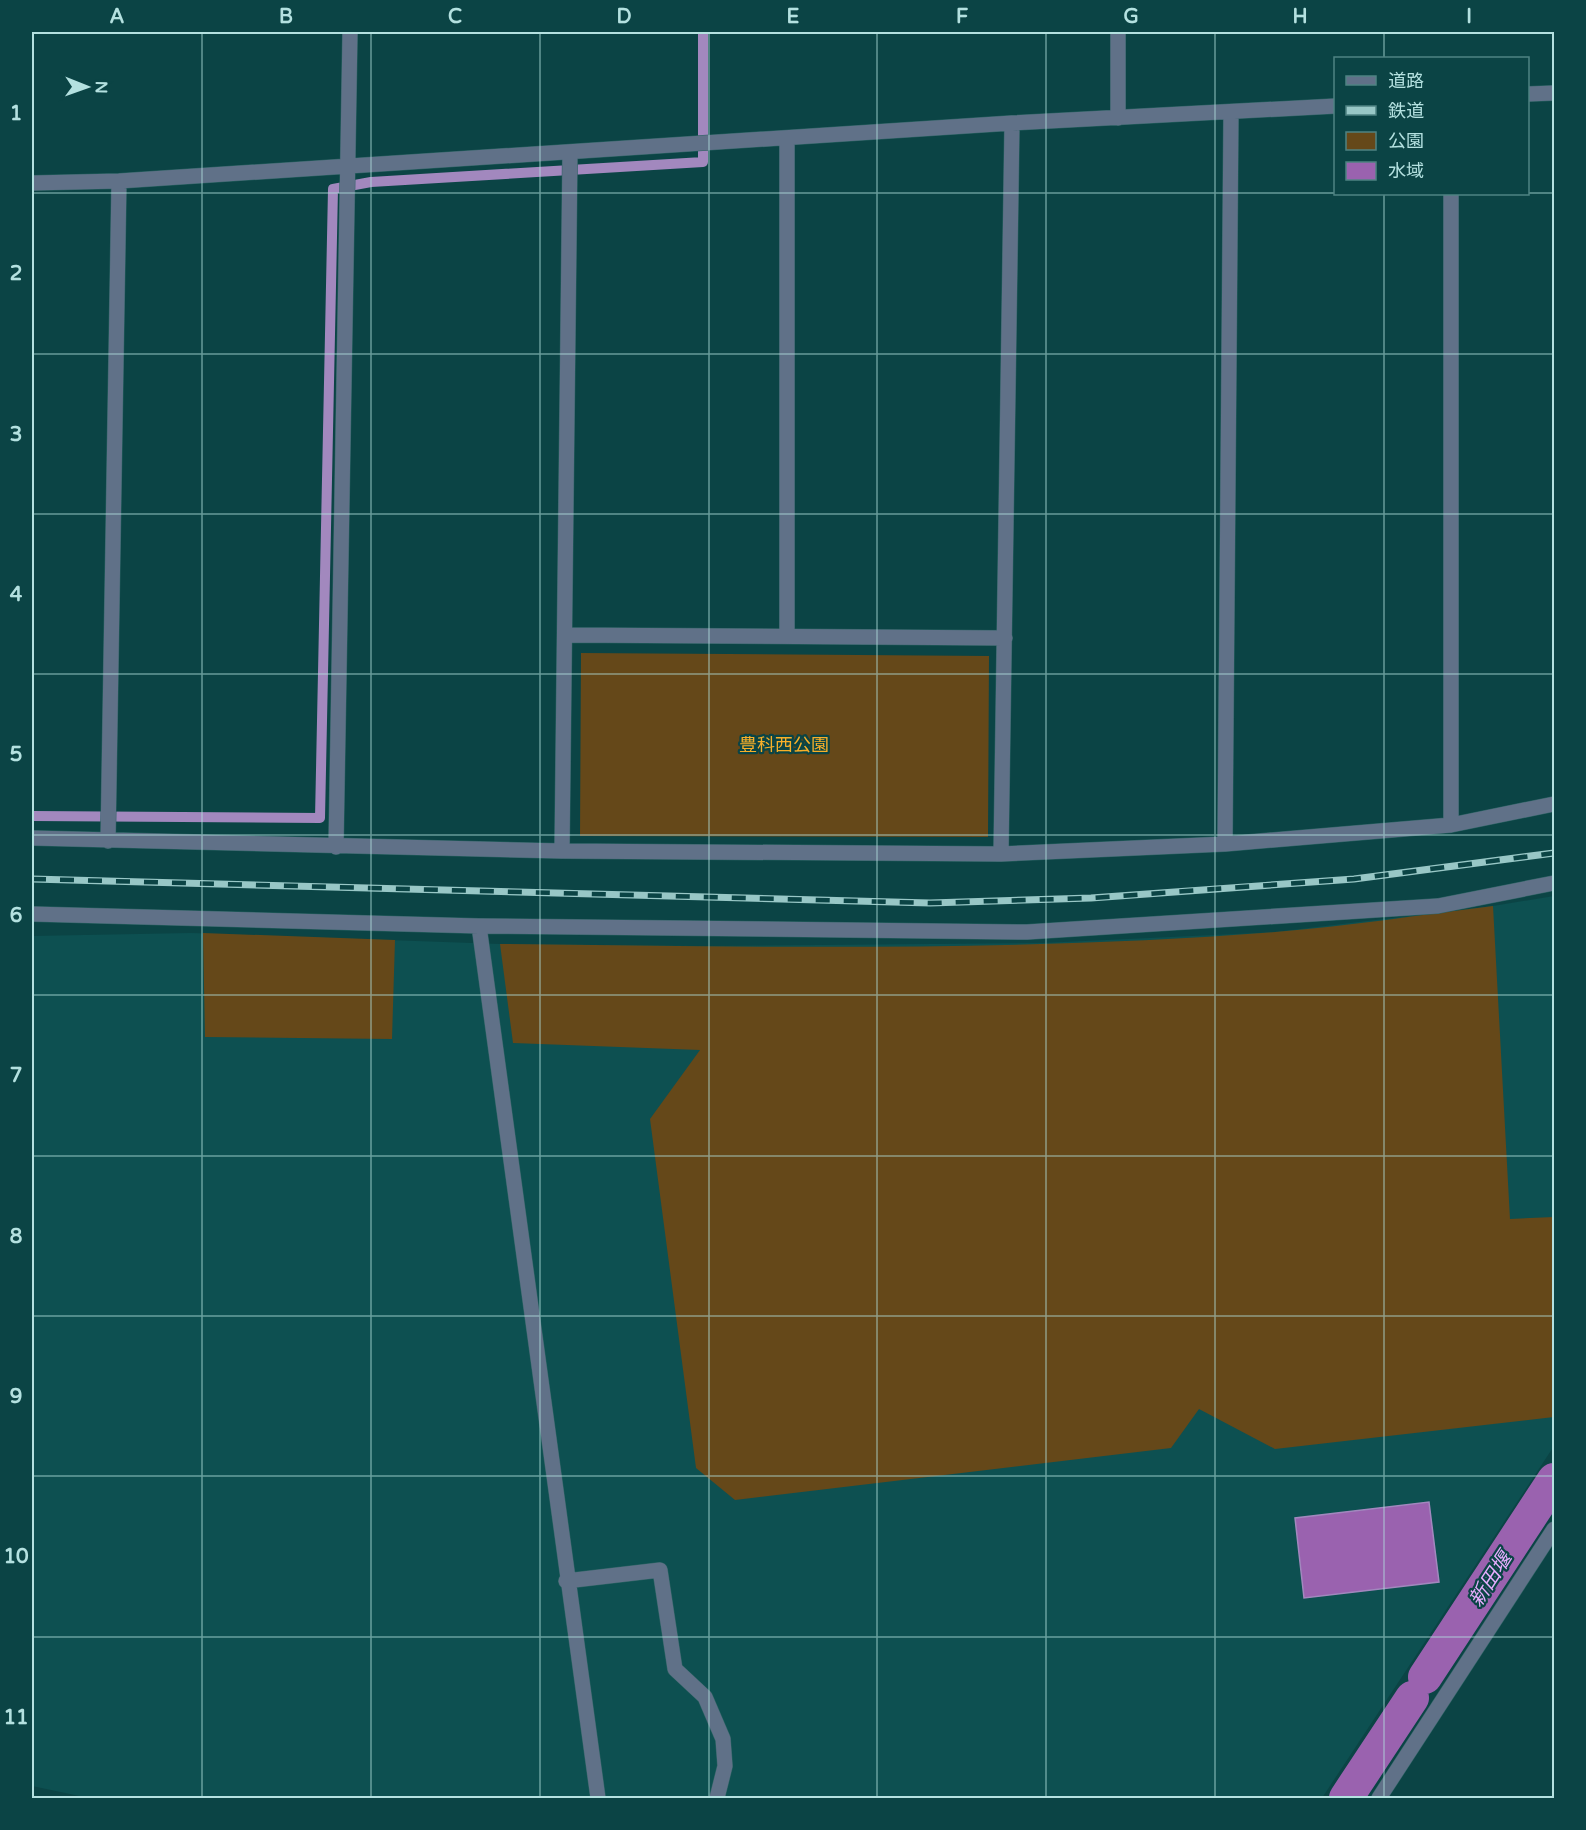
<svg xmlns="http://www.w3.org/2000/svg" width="1586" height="1830" viewBox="0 0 1586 1830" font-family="'Varela Round','Noto Sans JP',sans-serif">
<rect width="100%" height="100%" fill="#0b4445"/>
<path fill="#0d5051" d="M 1554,896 L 1554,1446 L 1322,1798 L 89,1798 L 32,1786 L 32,936 L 191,933 L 500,944 L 702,946 L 1042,943 L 1275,932 L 1493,906 Z"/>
<path fill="#654819" d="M 581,653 L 989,656 L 988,837 L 580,836 Z
M 1493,906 L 1510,1219 L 1554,1217 L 1554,1417 L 1275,1449 L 1199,1409 L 1171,1448 L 735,1500 L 696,1468 L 650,1119 L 700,1050 L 513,1043 L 500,944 C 756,947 1020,952 1275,932 C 1348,926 1420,915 1493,906 Z
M 203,933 L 395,940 L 392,1039 L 205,1037 Z"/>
<path fill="#9a62af" stroke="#a288be" stroke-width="1.5" d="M 1429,1502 L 1439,1582 L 1304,1598 L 1295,1518 Z"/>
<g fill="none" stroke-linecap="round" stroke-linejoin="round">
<path stroke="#a288be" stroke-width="10" d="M 32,816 L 320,818 L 333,189 L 371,182 L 703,162 L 703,32"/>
<path stroke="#9a62af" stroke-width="34" d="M 1425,1677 L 1554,1480
M 1346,1798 L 1412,1698"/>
<g stroke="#2d6364" stroke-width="16">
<path id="minor" d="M 1528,94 L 1554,93
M 1118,118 L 1118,32
M 32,183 L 119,181 L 1012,123 L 1336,106
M 1451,194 L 1451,825
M 565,635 L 1005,638
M 787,635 L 787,138
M 32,838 L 562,851 L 1001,854 L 1225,844 L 1451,825 L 1554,804
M 108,841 L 119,181
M 1225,844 L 1231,112
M 336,847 L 350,32
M 562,851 L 570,152
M 1001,854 L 1012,123
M 32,914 L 479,926 L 1027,932 L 1438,906 L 1554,883
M 479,926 L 598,1798
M 566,1581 L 660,1570 L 675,1669 L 705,1697 L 723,1739 L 725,1766 L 717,1798
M 1379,1798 L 1554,1529"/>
</g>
<use href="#minor" stroke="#607188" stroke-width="15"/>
<g stroke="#98c7c6" stroke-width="7">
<path id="rail" d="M 32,879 L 930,903 L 1091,898 L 1354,879 L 1554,853"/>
</g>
<use href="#rail" stroke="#0b4445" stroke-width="4.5" stroke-dasharray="14" stroke-linecap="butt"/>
</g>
<path fill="none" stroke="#b4e1e0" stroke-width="1.5" stroke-opacity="0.55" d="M 202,32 L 202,1798M 371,32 L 371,1798M 540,32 L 540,1798M 709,32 L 709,1798M 877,32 L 877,1798M 1046,32 L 1046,1798M 1215,32 L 1215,1798M 1384,32 L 1384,58M 32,193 L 1336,193M 1528,193 L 1554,193M 1384,194 L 1384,1798M 32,354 L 1554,354M 32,514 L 1554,514M 32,674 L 1554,674M 32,835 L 1554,835M 32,995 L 1554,995M 32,1156 L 1554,1156M 32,1316 L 1554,1316M 32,1476 L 1554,1476M 32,1637 L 1554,1637"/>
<g text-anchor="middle" stroke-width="4.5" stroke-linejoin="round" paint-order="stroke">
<g font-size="18" fill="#f8af29" stroke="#0b4445">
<text x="784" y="751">豊科西公園</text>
</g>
<g font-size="20" font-style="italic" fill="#e7adfe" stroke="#0b4445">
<text transform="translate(1490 1579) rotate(-57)" y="7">新田堰</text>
</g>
</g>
<rect width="1586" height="1830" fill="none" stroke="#0b4445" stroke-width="66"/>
<rect x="1334" y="57" width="195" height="138" fill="#0b4445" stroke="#4f8383" stroke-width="1.5"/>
<rect x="1346" y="76" width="30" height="9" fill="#607188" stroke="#4f8383" stroke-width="1.5"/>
<text x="1388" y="87" font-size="18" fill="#b4e1e0">道路</text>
<rect x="1346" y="106" width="30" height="9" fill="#98c7c6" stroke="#4f8383" stroke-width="1.5"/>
<text x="1388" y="117" font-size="18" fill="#b4e1e0">鉄道</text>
<rect x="1346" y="132" width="30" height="18" fill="#654819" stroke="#4f8383" stroke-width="1.5"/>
<text x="1388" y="147" font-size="18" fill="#b4e1e0">公園</text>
<rect x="1346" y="162" width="30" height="18" fill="#9a62af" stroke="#4f8383" stroke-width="1.5"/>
<text x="1388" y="177" font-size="18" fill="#b4e1e0">水域</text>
<g transform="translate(87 87) rotate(91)" stroke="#0b4445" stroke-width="4.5" paint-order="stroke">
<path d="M0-4.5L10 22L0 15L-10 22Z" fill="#b4e1e0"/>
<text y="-9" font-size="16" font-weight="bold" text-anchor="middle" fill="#b4e1e0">N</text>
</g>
<rect x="33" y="33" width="1520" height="1764" fill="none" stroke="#b4e1e0" stroke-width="2"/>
<g font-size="20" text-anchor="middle" font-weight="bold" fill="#b4e1e0">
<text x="117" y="23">A</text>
<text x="286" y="23">B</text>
<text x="455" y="23">C</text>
<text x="624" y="23">D</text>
<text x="793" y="23">E</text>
<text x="962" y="23">F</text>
<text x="1131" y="23">G</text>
<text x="1300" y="23">H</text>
<text x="1469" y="23">I</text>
<text x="16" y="120">1</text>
<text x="16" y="280">2</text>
<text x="16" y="441">3</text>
<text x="16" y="601">4</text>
<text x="16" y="761">5</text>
<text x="16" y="922">6</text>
<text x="16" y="1082">7</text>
<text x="16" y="1243">8</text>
<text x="16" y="1403">9</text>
<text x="16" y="1563">10</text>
<text x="16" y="1724">11</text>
</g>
</svg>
